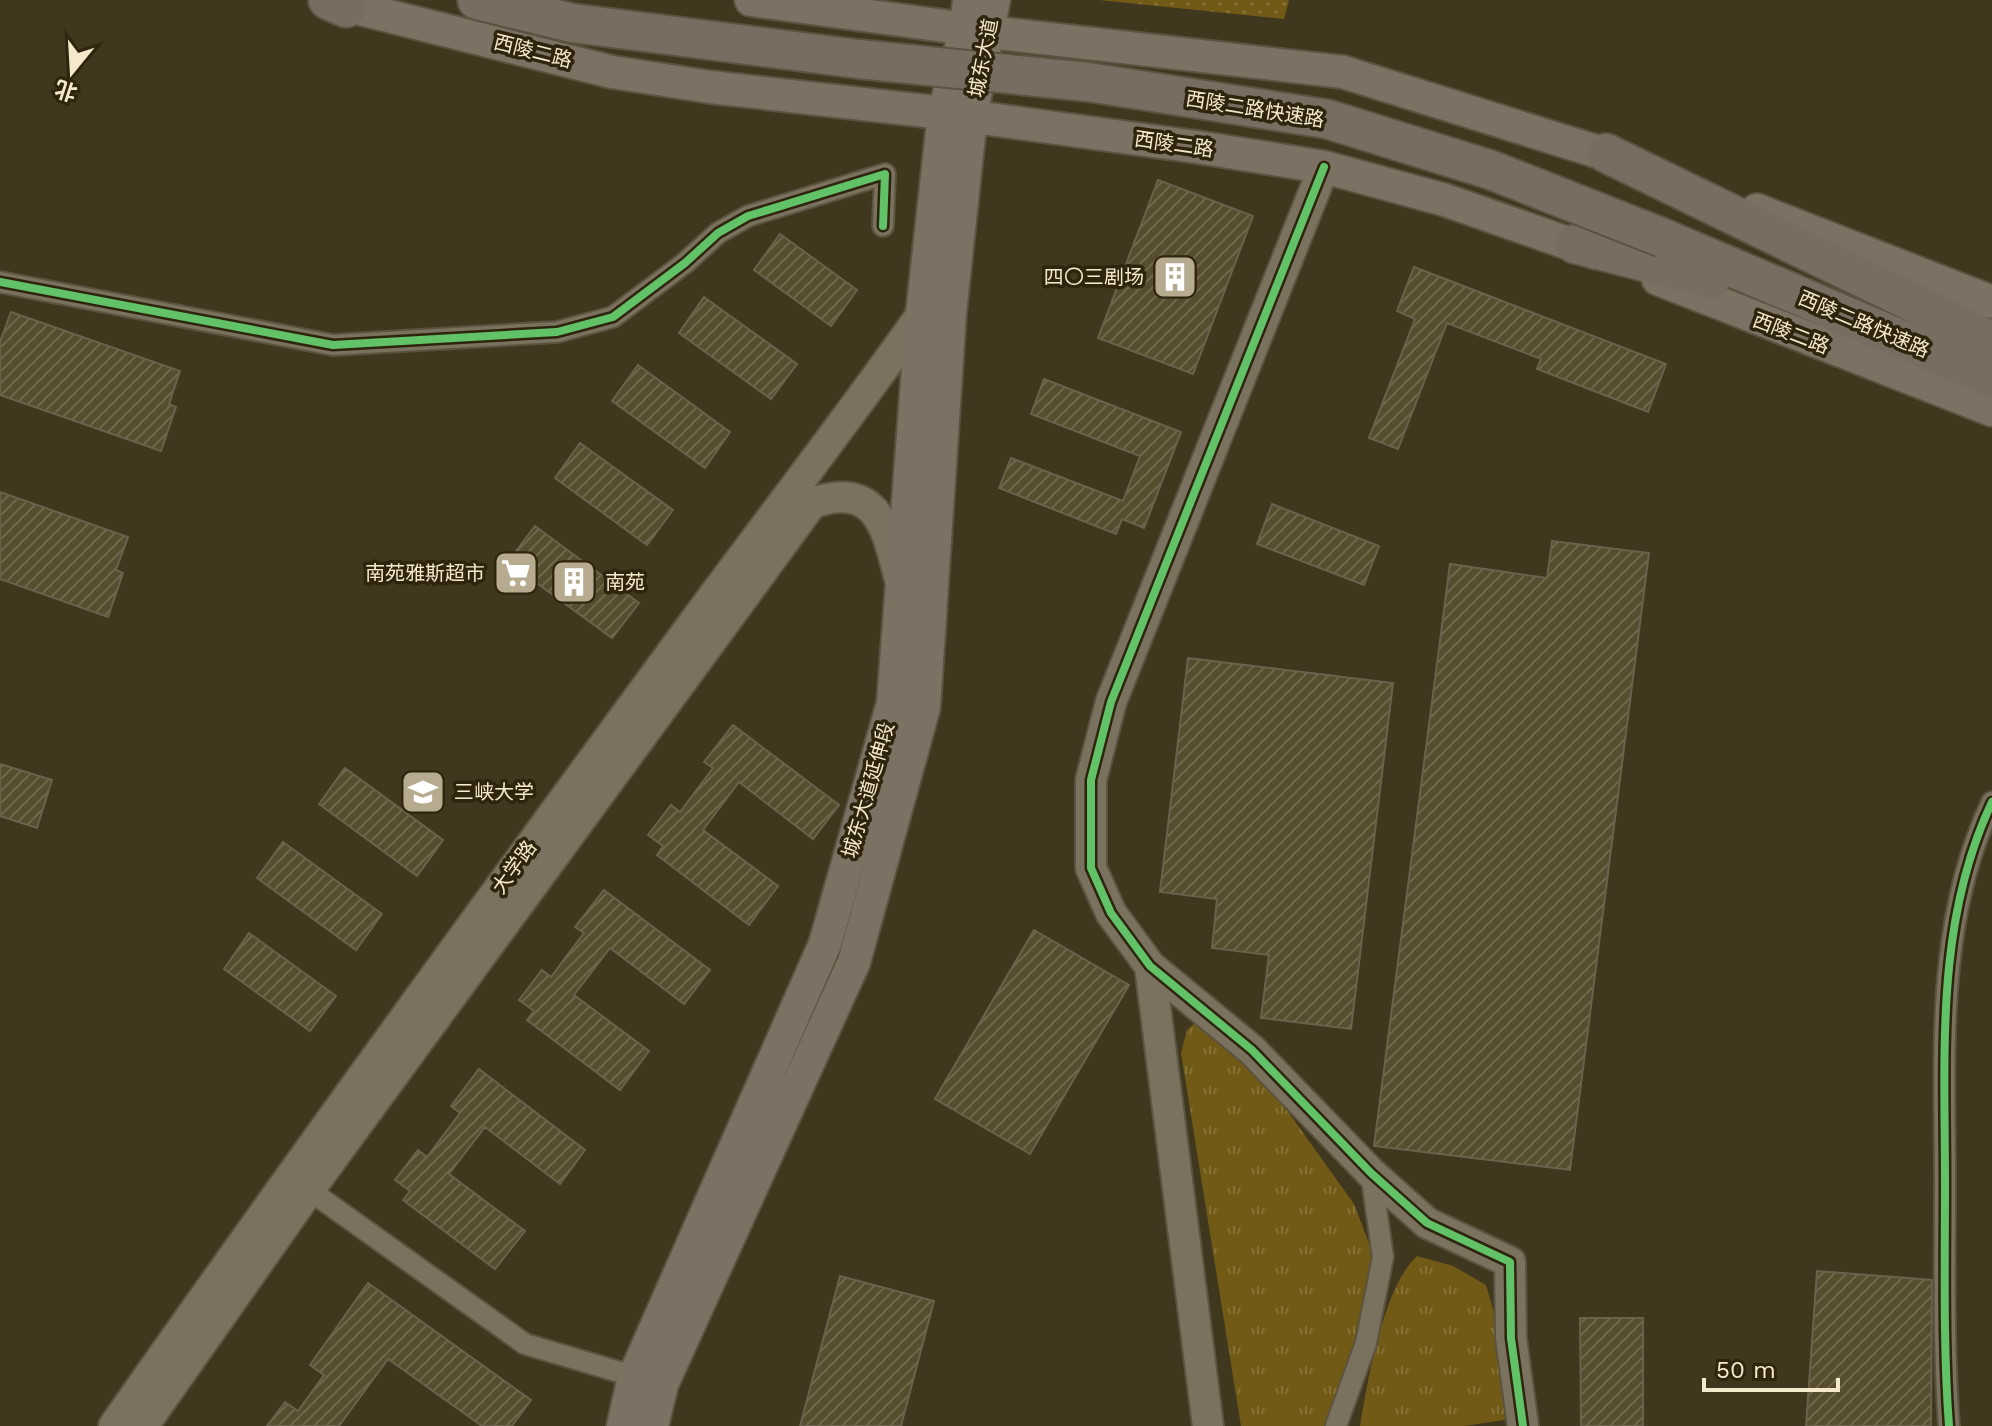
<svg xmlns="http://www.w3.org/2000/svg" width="1992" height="1426" viewBox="0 0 1992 1426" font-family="'Work Sans','Noto Sans SC',sans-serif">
<defs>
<pattern id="grass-tufts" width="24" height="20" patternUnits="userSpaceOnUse" patternTransform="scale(2)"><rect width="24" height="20" fill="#715a15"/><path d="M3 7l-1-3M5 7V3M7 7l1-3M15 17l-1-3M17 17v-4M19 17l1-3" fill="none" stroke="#867236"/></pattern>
<pattern id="park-dots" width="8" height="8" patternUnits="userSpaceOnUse" patternTransform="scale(2)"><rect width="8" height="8" fill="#715a15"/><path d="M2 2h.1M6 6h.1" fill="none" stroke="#867236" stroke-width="1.8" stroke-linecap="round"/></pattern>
<pattern id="building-hatch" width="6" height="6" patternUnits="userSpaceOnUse" patternTransform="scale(2)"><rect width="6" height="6" fill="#564c2e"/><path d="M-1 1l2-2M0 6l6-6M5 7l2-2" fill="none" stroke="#6f664b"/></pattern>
</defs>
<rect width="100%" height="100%" fill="#40371f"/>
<path fill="url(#grass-tufts)" d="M 1197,1021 L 1249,1057 L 1354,1204 L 1375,1259 L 1361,1331 L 1326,1426 L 1241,1426 L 1181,1053 L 1187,1030 Z
M 1417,1256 L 1453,1266 L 1486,1285 L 1502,1340 L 1510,1419 L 1465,1426 L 1360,1426 C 1368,1379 1383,1288 1417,1256 Z"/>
<path fill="url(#park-dots)" d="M 1099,0 L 1289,0 L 1284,19 Z"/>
<path fill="url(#building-hatch)" stroke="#6b624d" stroke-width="2" d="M 1158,180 L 1253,216 L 1193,374 L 1098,338 Z
M 780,234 L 857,290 L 831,326 L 754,270 Z
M 1414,267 L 1666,364 L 1648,412 L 1537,369 L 1541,359 L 1447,323 L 1398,449 L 1369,438 L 1415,319 L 1397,311 Z
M 704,297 L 797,364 L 771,399 L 679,333 Z
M 11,312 L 180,371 L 169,404 L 176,407 L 161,451 L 0,395 L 0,342 Z
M 638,365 L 730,432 L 705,468 L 612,401 Z
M 1044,379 L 1181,432 L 1144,528 L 1122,519 L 1116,534 L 999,488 L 1011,458 L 1123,501 L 1140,456 L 1031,414 Z
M 580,443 L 673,510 L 647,545 L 555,478 Z
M 0,492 L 128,537 L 116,570 L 123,573 L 108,617 L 0,579 Z
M 1272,504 L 1379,546 L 1364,585 L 1257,544 Z
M 535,526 L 639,603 L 612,638 L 508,562 Z
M 1552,541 L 1649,553 L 1570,1170 L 1374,1146 L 1450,564 L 1547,578 Z
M 1188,658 L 1393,683 L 1351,1029 L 1261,1018 L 1269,955 L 1212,948 L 1217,899 L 1160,892 Z
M 733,725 L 839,805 L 813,839 L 739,782 L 703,830 L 778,886 L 749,925 L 657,855 L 663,846 L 648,835 L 671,805 L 680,812 L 713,768 L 704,762 Z
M 0,764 L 52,780 L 37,828 L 0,816 Z
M 345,768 L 443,840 L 417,876 L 319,804 Z
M 283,842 L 382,914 L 356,950 L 257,878 Z
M 604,890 L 710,970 L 684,1004 L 610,948 L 574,995 L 649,1051 L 620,1090 L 527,1020 L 534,1011 L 519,1000 L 542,970 L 551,977 L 571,950 L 584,933 L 575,927 Z
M 1034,930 L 1129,985 L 1030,1154 L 935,1099 Z
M 249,933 L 336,996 L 310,1031 L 224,969 Z
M 479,1069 L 585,1150 L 560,1184 L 485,1127 L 449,1174 L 525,1231 L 495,1269 L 403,1200 L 410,1191 L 395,1180 L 418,1150 L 427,1157 L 460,1113 L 451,1106 Z
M 1817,1271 L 1932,1280 L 1931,1426 L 1806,1426 Z
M 840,1276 L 934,1301 L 901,1426 L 800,1426 Z
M 368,1283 L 531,1400 L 512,1426 L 482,1426 L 388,1359 L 339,1426 L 267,1426 L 285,1402 L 298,1411 L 324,1375 L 310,1365 Z
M 1580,1318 L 1643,1318 L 1643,1426 L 1581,1426 Z"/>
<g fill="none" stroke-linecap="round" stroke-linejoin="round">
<g stroke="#5b5340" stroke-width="24">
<path id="street" d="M 0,282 L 333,345 L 557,332 L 613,317 L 685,263 L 718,233 L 748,216 L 885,174 L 883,226
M 309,1190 L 525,1344 L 643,1379
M 1336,1426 L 1366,1343 L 1383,1257 L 1371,1173
M 1949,1426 C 1943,1346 1945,1264 1945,1183 C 1945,1054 1935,922 1992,802"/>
</g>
<g stroke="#5b5340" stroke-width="34">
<path id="secondary" d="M 1324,167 L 1111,702 L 1091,780 L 1091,868 L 1111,913 L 1150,966 L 1252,1050 L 1371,1173 L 1427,1223 L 1510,1262 L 1511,1338 L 1523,1426
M 1150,966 L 1208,1426
M 114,1426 C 303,1156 497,891 692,625 C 769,521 848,419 922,314
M 143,1426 L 309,1190 L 812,503 C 876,481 886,525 899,576"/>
</g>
<g stroke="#5b5340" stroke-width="36">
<path id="primary" d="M 325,0 L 612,72 L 710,87 L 944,113 L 1197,147 L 1324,167 L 1445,200 L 1596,253
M 751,0 L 989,32 L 1343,72 L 1627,161
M 1757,210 L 1992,302
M 1658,279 L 1992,410
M 623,1426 L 634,1377 L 825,944 L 893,703 L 922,314 L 944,113 L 966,28 L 969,0
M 652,1426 L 662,1384 L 854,962 L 924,707 L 950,313 L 971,117 L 994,0"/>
</g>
<g stroke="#5b5340" stroke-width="42">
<path id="highway" d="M 328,0 L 346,8
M 477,0 L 572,23
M 1606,153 L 1992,341
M 1663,238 L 1992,378
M 1575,244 L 1711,279"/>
</g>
<use href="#street" stroke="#7a725e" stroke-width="20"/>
<use href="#secondary" stroke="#7a725e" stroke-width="30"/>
<use href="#primary" stroke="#7c7163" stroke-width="32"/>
<use href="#highway" stroke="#776d61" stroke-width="38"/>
<g stroke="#5b5340" stroke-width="42" stroke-linecap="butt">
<path id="highway-bridge" d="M 572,23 L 858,59 L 1088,82 L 1327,119 L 1491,170 L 1663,238"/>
</g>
<use href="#highway-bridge" stroke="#776d61" stroke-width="38"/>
<g stroke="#2f250e" stroke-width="13">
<path id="cycleway" d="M 1324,167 L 1111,702 L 1091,780 L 1091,868 L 1111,913 L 1150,966 L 1252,1050 L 1371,1173 L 1427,1223 L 1510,1262 L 1511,1338 L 1523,1426
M 0,282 L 333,345 L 557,332 L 613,317 L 685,263 L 718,233 L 748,216 L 885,174 L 883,226
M 1949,1426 C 1943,1346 1945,1264 1945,1183 C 1945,1054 1935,922 1992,802"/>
</g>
<use href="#cycleway" stroke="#61c268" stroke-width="8"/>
</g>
<defs>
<g id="building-square" transform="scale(2.3)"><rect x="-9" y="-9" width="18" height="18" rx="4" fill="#b6ab8f" stroke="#2f250e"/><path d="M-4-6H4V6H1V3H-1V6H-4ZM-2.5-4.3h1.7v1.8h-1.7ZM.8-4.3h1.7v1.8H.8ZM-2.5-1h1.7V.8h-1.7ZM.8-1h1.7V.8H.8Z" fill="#fff"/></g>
<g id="supermarket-square" transform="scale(2.3)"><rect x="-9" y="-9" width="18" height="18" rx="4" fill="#b6ab8f" stroke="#2f250e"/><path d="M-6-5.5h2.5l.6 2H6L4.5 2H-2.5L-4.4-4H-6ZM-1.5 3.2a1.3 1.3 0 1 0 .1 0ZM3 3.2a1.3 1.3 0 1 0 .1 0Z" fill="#fff"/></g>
<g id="university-square" transform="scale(2.3)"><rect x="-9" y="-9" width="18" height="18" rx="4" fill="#b6ab8f" stroke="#2f250e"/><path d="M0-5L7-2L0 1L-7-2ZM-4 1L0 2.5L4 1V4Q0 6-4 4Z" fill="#fff"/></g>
</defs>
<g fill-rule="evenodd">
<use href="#building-square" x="1175" y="277"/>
<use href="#supermarket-square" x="516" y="573"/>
<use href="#building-square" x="574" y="582"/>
<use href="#university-square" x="423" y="792"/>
</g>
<g text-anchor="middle" stroke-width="7" stroke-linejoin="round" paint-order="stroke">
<g font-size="20" fill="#f5e9cc" stroke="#2f250e">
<text transform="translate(533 51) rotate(14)" y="7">西陵二路</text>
<text transform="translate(983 58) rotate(-79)" y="7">城东大道</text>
<text transform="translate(1255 109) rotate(9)" y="7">西陵二路快速路</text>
<text transform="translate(1174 144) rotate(8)" y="7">西陵二路</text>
<text transform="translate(1864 324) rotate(23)" y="7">西陵二路快速路</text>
<text transform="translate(1791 333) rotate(21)" y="7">西陵二路</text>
<text transform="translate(868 790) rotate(-74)" y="7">城东大道延伸段</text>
<text transform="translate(514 867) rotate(-54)" y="7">大学路</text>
</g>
<g font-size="20" fill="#f5e9cc" stroke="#2f250e" text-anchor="end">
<text x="1144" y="284">四〇三剧场</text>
<text x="485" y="580">南苑雅斯超市</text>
<text x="605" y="589" text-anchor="start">南苑</text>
<text x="454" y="799" text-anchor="start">三峡大学</text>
</g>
</g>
<g transform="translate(72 72) rotate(198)" stroke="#2f250e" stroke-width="6" paint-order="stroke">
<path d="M0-6L14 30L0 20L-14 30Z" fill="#f5e9cc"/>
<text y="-12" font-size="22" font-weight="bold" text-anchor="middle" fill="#f5e9cc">北</text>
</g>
<path d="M1704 1378v12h134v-12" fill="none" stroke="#f5e9cc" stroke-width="4"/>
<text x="1716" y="1378" font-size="24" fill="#f5e9cc" stroke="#2f250e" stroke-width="6" paint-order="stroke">50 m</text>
</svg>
